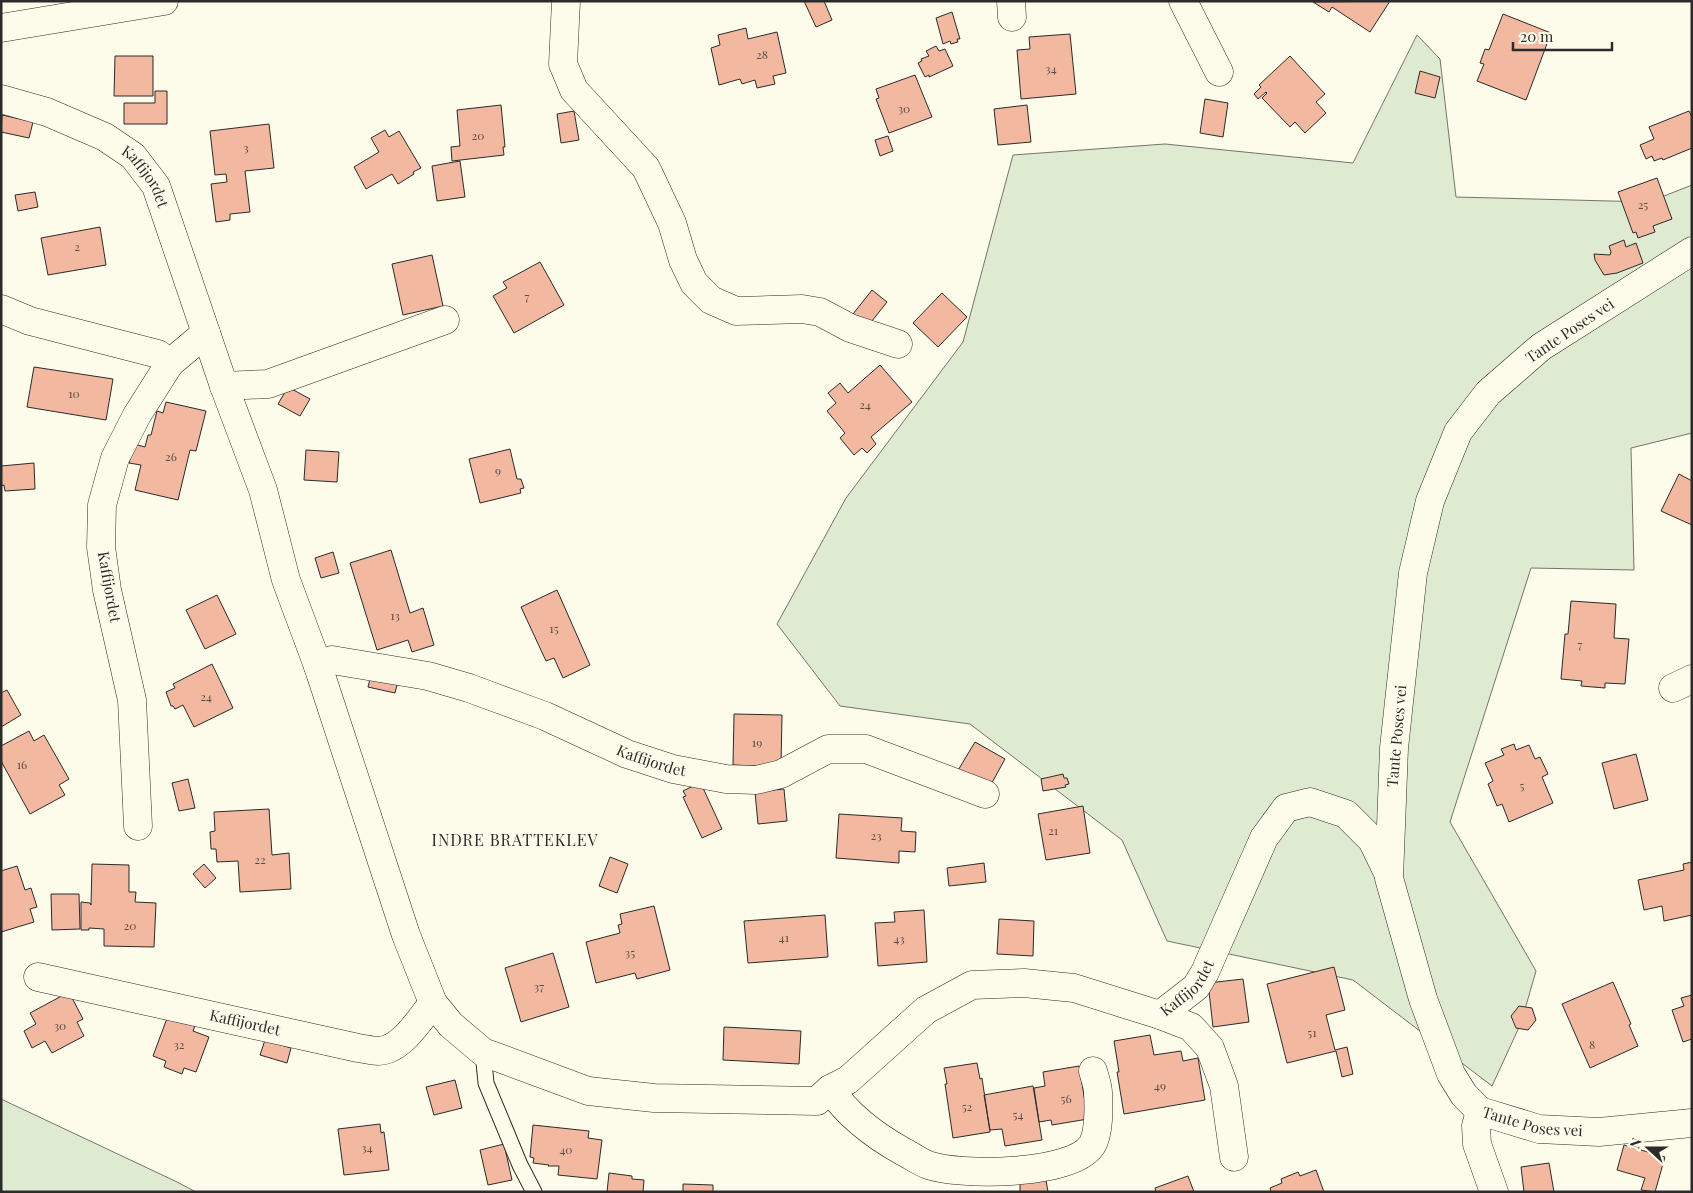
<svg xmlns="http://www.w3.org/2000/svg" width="1693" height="1193" viewBox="0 0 1693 1193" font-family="'Playfair Display',serif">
<rect width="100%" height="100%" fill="#fdfbea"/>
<path fill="#deebd1" stroke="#74746e" d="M 1417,35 L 1440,59 L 1456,197 L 1649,202 L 1692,185 L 1692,433 L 1631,448 L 1634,570 L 1531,568 L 1450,822 L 1536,971 L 1521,1023 L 1492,1086 L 1353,980 L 1167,941 L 1122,840 L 970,724 L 840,706 L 777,624 L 846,498 L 963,342 L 1013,155 L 1165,144 L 1353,163 Z
M 1,1099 L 175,1181 L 196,1192 L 1,1192 Z"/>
<path fill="#f2b8a0" stroke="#2b2b2b" d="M 804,1 L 824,1 L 832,20 L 816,27 Z
M 1390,1 L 1370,32 L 1332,7 L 1329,12 L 1313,2 Z
M 952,12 L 960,39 L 957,39 L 958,42 L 951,44 L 950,41 L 943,44 L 936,18 Z
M 1503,14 L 1551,33 L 1526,100 L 1477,81 L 1484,64 L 1480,63 L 1485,49 L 1489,50 Z
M 746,28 L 748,39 L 777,32 L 786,73 L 773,76 L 775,84 L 757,88 L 755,80 L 742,84 L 740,79 L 719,85 L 711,48 L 720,45 L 718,35 Z
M 1070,34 L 1076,94 L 1021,99 L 1017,50 L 1030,49 L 1029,37 Z
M 936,46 L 939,51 L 945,49 L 953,66 L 929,77 L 929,75 L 925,77 L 918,63 L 922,61 L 921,59 L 929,56 L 926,51 Z
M 115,56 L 153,56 L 153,96 L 114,96 Z
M 1290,56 L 1325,94 L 1316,102 L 1326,113 L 1305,133 L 1295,122 L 1290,127 L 1262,98 L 1267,93 L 1266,92 L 1258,99 L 1254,94 L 1261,87 L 1259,85 Z
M 1420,71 L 1440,77 L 1435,98 L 1415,93 Z
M 915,75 L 932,117 L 889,133 L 876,99 L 879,98 L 876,89 Z
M 155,91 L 167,91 L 167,124 L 124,124 L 124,103 L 155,103 Z
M 1205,99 L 1228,103 L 1223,137 L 1200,133 Z
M 501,105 L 505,147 L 503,147 L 504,155 L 452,161 L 451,147 L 460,146 L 457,110 Z
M 1027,105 L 1031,142 L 998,145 L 994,109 Z
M 574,111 L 579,140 L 561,143 L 557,114 Z
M 1689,111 L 1692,117 L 1692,148 L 1663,160 L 1662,158 L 1654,161 L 1652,156 L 1646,159 L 1640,145 L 1654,139 L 1649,127 Z
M 2,115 L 33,122 L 29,138 L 1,132 Z
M 269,124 L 274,168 L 245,171 L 250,212 L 230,214 L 230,220 L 216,222 L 211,184 L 227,182 L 226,174 L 215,175 L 210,131 Z
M 385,130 L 389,137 L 399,131 L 421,168 L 413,172 L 414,174 L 398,184 L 392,174 L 366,189 L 354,167 L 379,152 L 371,138 Z
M 888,136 L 893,151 L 880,156 L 875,140 Z
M 460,161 L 465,197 L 437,201 L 432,166 Z
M 1657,178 L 1672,219 L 1653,226 L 1655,232 L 1638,238 L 1636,232 L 1633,233 L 1618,192 Z
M 35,192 L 38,207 L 18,211 L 15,195 Z
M 100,227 L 106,265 L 48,275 L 41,238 Z
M 1624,240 L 1626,247 L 1636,243 L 1643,263 L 1617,273 L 1604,275 L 1595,260 L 1594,254 L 1610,255 L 1611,252 L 1609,246 Z
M 432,255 L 443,306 L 403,315 L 392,264 Z
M 540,262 L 564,305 L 514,333 L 493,296 L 507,288 L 503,282 Z
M 872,290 L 887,302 L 868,326 L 853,314 Z
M 942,293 L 967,317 L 938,347 L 913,323 Z
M 880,365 L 912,402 L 871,437 L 876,444 L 867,453 L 862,448 L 854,455 L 840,438 L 845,433 L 827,411 L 836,403 L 828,393 L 840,383 L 848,393 Z
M 34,367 L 113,379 L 106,420 L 27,407 Z
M 288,387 L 310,399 L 300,416 L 278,404 Z
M 166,402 L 206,411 L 196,451 L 190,450 L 178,500 L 135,490 L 141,465 L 129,463 L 134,444 L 145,447 L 148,435 L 151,435 L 157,411 L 163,413 Z
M 510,449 L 517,479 L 521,479 L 524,488 L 520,489 L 521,493 L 480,503 L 469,459 Z
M 306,450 L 339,452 L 337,482 L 304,480 Z
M 34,463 L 35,489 L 5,491 L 4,485 L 1,486 L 1,466 Z
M 1679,474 L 1692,481 L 1692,525 L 1661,511 Z
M 391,550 L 410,613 L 423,608 L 434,645 L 412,652 L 408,640 L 377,650 L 350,563 Z
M 333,552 L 339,573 L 321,578 L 315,558 Z
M 557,590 L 590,665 L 563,678 L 554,658 L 546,661 L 521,607 Z
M 217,595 L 236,634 L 205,649 L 186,610 Z
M 1571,601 L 1616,604 L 1614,638 L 1629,639 L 1625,684 L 1605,683 L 1605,688 L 1581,686 L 1582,681 L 1561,679 L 1565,634 L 1568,634 Z
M 212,664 L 233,708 L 194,727 L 183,705 L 175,709 L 173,706 L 171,706 L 166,692 L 175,688 L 173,684 Z
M 372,671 L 399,677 L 395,693 L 368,687 Z
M 7,690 L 21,715 L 1,727 L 1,693 Z
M 734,714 L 782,715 L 781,767 L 733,765 Z
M 29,731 L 34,741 L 44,735 L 69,779 L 59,785 L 65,795 L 30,814 L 1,761 L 1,746 Z
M 975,742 L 1005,759 L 988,790 L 957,772 Z
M 1514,744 L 1516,750 L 1529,745 L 1535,759 L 1540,757 L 1548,774 L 1542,777 L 1553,803 L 1509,822 L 1502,804 L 1497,806 L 1488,784 L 1493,781 L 1485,763 L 1504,755 L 1501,749 Z
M 1636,754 L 1648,800 L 1614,809 L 1602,763 Z
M 1063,774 L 1064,778 L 1067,778 L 1069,784 L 1065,785 L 1066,787 L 1043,791 L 1041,779 Z
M 188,779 L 195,808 L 179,811 L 172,783 Z
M 699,783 L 703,788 L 722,829 L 702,838 L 683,797 L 686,796 L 683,791 Z
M 784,789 L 787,821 L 758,824 L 755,792 Z
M 1083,806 L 1090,853 L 1046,860 L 1038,814 Z
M 269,809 L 272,855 L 289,853 L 291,889 L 240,892 L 238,861 L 217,862 L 216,849 L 211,849 L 210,832 L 215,831 L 214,812 Z
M 839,814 L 902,818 L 901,831 L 916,832 L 915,852 L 899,851 L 899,863 L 836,858 Z
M 610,857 L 628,864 L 617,893 L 599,886 Z
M 1692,862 L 1692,915 L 1664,921 L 1662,906 L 1644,910 L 1638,880 L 1684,870 L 1683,864 Z
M 984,863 L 986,882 L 949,886 L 947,868 Z
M 92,864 L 129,865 L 129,892 L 136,892 L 135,902 L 156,903 L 154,947 L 104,946 L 104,929 L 89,928 L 89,930 L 81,930 L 81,902 L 90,903 L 91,905 Z
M 204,864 L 216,878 L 205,888 L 193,874 Z
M 17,866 L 25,890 L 31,888 L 37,907 L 30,909 L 34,922 L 1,932 L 1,871 Z
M 51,894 L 79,894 L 80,929 L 52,930 Z
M 654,906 L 670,970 L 637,979 L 635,973 L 596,983 L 586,942 L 620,933 L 618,925 L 622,924 L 620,914 Z
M 924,910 L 927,962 L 878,966 L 875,923 L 895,922 L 894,912 Z
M 825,915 L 828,957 L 748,963 L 744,921 Z
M 999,919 L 1034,921 L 1033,956 L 997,954 Z
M 553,953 L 569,1007 L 521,1022 L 505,968 Z
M 1334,967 L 1345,1010 L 1326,1015 L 1335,1050 L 1347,1047 L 1353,1074 L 1342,1077 L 1336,1051 L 1287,1063 L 1267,984 Z
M 1243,979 L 1249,1022 L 1213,1027 L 1208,983 Z
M 1613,982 L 1631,1024 L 1629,1025 L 1638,1046 L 1590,1068 L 1562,1004 Z
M 69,992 L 83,1019 L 77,1022 L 84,1036 L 52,1053 L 45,1041 L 32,1048 L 24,1031 L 36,1024 L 30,1013 Z
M 1692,995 L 1692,1039 L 1683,1042 L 1672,1010 L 1684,1006 L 1681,998 Z
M 1519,1006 L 1532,1008 L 1536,1020 L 1528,1030 L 1516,1028 L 1511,1016 Z
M 169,1013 L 196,1023 L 193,1031 L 209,1037 L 196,1072 L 184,1068 L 182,1074 L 164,1067 L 166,1061 L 153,1056 Z
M 724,1027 L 801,1031 L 799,1064 L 723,1060 Z
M 1150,1035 L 1154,1055 L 1181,1051 L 1183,1061 L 1198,1058 L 1205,1100 L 1124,1114 L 1117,1072 L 1119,1072 L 1114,1041 Z
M 265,1040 L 291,1048 L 287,1063 L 260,1055 Z
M 977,1063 L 980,1079 L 982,1078 L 990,1132 L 953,1138 L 945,1084 L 947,1084 L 944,1068 Z
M 1079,1066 L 1088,1119 L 1052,1125 L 1051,1120 L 1039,1122 L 1034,1088 L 1045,1086 L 1043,1072 Z
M 455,1080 L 462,1108 L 434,1115 L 426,1087 Z
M 1033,1086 L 1042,1140 L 1005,1146 L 1002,1129 L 990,1130 L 984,1095 Z
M 380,1124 L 381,1133 L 384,1132 L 389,1170 L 344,1175 L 338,1129 Z
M 533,1125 L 589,1131 L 588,1138 L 602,1140 L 597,1179 L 558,1175 L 559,1166 L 548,1166 L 549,1165 L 533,1163 L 534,1158 L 530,1157 Z
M 504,1144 L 512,1180 L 488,1185 L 480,1150 Z
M 1624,1145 L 1665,1157 L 1655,1192 L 1641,1190 L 1645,1178 L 1617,1170 Z
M 1549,1163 L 1554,1192 L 1524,1192 L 1521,1167 Z
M 1316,1170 L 1324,1192 L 1271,1192 L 1270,1188 L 1282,1183 L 1281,1179 L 1298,1172 L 1300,1176 Z
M 609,1173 L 632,1176 L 632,1179 L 644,1180 L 643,1192 L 607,1192 Z
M 1188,1176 L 1194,1192 L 1156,1192 L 1155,1188 Z
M 1046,1180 L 1048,1192 L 1020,1192 L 1020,1181 Z
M 683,1184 L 713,1185 L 713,1192 L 683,1192 Z"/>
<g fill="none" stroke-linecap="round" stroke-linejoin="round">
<g stroke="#2b2b2b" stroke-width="17">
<path id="service" d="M 483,1052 L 486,1083 L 520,1165 L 534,1192"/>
</g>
<g stroke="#2b2b2b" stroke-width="29">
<g id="minor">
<path d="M 566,1 L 563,64 L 574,90 L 646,168 L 672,223 L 683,260 L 694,283 L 711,300 L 736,311 L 802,309 L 820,312 L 850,328 L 898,344"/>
<path d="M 1011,1 L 1012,17"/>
<path d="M 1183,1 L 1219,72"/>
<path id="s1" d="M 1,99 L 47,112 L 105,137 L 133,156 L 156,186 L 224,386 L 263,490 L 286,580 L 318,666 L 406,935 L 433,1003 L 451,1025 L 483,1052 L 588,1091 L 654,1098 L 817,1101 L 830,1089 L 848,1080 L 926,1010 L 972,985 L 1024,983 L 1074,988 L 1160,1015 L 1191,1027 L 1210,1048 L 1224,1086 L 1234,1157"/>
<path id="s2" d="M 1692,251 L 1541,347 L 1488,393 L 1458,432 L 1430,501 L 1413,573 L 1394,748 L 1389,878 L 1423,999 L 1451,1074 L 1464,1095 L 1480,1111 L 1539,1129 L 1599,1132 L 1692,1123"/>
<path d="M 1,309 L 30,321 L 158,354 L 170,363"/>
<path d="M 224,386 L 268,384 L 445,320"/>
<path id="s3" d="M 318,666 L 332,660 L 428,676 L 469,688 L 545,716 L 627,754 L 673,769 L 726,779 L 756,780 L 781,774 L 828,749 L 866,749 L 985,794"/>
<path d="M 1673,688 L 1692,679"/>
<path d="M 138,826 L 132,700 L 107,590 L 101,547 L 102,505 L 115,458 L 137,415 L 170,363 L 206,333"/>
<path id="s4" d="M 38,977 L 358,1048 C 365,1049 372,1051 378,1051 C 401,1051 420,1019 433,1003"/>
<path id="s5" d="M 1160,1015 L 1196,987 L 1205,972 L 1264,838 L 1286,808 L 1310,802 L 1346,814 L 1372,840 L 1387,871"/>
<path d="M 830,1089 C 849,1117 875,1136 904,1152 C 912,1156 920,1162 928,1165 C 959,1176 1072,1176 1092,1145 C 1099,1134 1099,1107 1098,1093 C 1098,1086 1095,1078 1093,1071"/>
<path d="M 1480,1111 L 1476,1126 L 1477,1144 L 1494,1192"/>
</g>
</g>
<g stroke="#2b2b2b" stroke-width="29">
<path id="secondary" d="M 1,28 L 164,1"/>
</g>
<use href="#service" stroke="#fdfbea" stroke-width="15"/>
<use href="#minor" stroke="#fdfbea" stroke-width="28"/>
<use href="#secondary" stroke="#fdfbea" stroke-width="28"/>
</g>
<g text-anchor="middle" stroke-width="4" stroke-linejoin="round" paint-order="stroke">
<g font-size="12" fill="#5d4e48">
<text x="762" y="59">28</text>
<text x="1051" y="73">34</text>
<text x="904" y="113">30</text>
<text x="478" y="140">20</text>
<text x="246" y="152">3</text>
<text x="1643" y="209">25</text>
<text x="77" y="251">2</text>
<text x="527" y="301">7</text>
<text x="74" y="398">10</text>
<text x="865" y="409">24</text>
<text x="171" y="461">26</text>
<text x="498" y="475">9</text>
<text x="395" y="620">13</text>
<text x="554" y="633">15</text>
<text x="1580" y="649">7</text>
<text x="206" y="701">24</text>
<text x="757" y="747">19</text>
<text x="22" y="769">16</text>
<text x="1522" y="790">5</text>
<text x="1053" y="835">21</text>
<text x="876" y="840">23</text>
<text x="260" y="864">22</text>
<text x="130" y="930">20</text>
<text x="784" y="942">41</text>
<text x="899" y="943">43</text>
<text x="630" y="957">35</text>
<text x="539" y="991">37</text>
<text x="60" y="1030">30</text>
<text x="1312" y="1037">51</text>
<text x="179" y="1049">32</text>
<text x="1592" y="1049">8</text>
<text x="1160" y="1090">49</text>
<text x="1066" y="1103">56</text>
<text x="967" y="1111">52</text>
<text x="1018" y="1119">54</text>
<text x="367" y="1152">34</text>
<text x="566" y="1154">40</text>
</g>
<g font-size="15" fill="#2b2b2b" stroke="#fdfbea">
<text dy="5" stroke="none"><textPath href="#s1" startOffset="169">Kaffijordet</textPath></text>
<text transform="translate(1570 331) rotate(-34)" y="5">Tante Poses vei</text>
<text transform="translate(109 587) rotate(80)" y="5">Kaffijordet</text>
<text transform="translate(1397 736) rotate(-85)" y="5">Tante Poses vei</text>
<text dy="5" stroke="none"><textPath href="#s3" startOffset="352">Kaffijordet</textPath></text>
<text dy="5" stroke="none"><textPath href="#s5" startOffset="39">Kaffijordet</textPath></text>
<text dy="5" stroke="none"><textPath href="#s4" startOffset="212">Kaffijordet</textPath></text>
<text dy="5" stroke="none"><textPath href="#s2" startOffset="1060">Tante Poses vei</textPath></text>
</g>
<g font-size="16" letter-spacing="1" fill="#2b2b2b" stroke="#fdfbea">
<text x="515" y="846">INDRE BRATTEKLEV</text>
</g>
</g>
<rect width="1693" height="1193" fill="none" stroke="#2b2b2b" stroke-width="5"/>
<g transform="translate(1648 1148) rotate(291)" stroke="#fdfbea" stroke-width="4" paint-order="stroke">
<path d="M0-4L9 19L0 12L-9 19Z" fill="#2b2b2b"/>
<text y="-8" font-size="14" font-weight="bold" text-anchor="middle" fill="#2b2b2b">N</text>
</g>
<path d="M1513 42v8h99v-8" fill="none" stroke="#2b2b2b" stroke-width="2.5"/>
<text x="1520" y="42" font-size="15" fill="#2b2b2b" stroke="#fdfbea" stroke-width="4" paint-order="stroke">20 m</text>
</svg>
